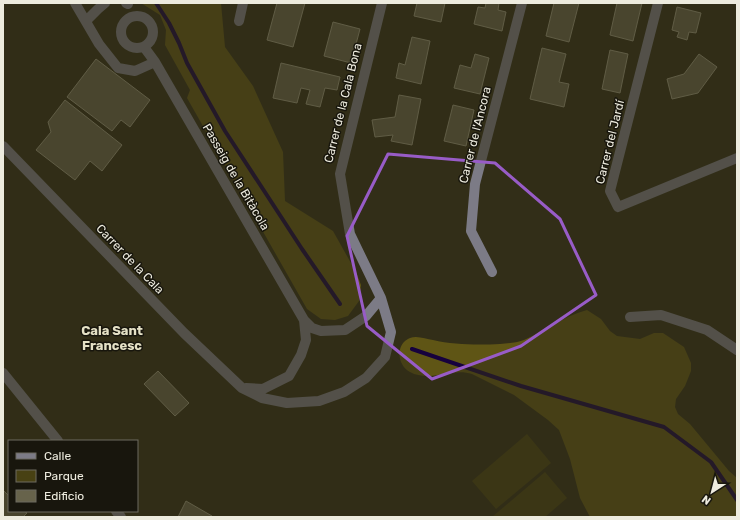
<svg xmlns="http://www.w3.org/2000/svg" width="740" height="520" viewBox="0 0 740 520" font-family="Rubik,sans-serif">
<rect width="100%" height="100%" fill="#322e18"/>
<path fill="#484113" d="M 527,434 L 551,463 L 496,509 L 472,481 Z
M 545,472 L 567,498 L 545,517 L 492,517 Z"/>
<path fill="#5f5515" d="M 141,3 L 221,3 L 225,47 L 253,86 L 283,152 L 285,201 L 333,231 L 356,272 L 361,285 L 359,301 L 348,316 L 335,320 L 321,319 L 307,309 L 187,98 L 190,90 L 165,45 L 166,30 L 160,15 Z
M 587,310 L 601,319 L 610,331 L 617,336 L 640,339 L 654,333 L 663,333 L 684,347 L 691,363 L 691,371 L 685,386 L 676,399 L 675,407 L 678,414 L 690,424 L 729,471 L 737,478 L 737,517 L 590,517 L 580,498 L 570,459 L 559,430 L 548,420 L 514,395 L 472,374 C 452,367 430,383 410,372 C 397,365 395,344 410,338 C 417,335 426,339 433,340 C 454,345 479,345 500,344 C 508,343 516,343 524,340 C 546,331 563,316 587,310 Z"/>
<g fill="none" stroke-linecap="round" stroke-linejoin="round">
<path stroke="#16013d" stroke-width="4" d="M 156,3 L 169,23 L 179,43 L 187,63 L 225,131 L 302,249 L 340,304
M 412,349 L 521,386 L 664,427 L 711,462 L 737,500"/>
</g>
<path fill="#67634b" stroke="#98947b" d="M 277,3 L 305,3 L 293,47 L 267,40 Z
M 417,3 L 445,3 L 441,22 L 414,16 Z
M 486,3 L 499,3 L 498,10 L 506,12 L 502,31 L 474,24 L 478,7 L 485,8 Z
M 554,3 L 579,3 L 569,42 L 546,36 Z
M 617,3 L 642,3 L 633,41 L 610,35 Z
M 677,7 L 701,13 L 696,33 L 689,32 L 687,40 L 677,37 L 679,32 L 672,30 Z
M 333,22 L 360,29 L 351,63 L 324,56 Z
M 412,37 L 430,41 L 421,84 L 396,78 L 399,63 L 405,65 Z
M 542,48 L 566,54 L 559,82 L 569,84 L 564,107 L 530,99 Z
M 610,50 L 628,54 L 620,93 L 602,89 Z
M 475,54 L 489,58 L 480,94 L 454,88 L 460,65 L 471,68 Z
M 699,54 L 717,67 L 698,93 L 672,99 L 667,79 L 684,74 Z
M 96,59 L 150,100 L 130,127 L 121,120 L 112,131 L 67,97 Z
M 281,63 L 340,77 L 337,90 L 325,88 L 320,107 L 306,104 L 310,90 L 301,88 L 297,103 L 273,98 Z
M 399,95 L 421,99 L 412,145 L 391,141 L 393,135 L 375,137 L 372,120 L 395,117 Z
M 65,100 L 122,145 L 102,171 L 90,161 L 75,180 L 36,150 L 51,132 L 48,122 Z
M 453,105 L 474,110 L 466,146 L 444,141 Z
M 158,371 L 189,403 L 175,416 L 144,384 Z
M 3,490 L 9,496 L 9,511 L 24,511 L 27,513 L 23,517 L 3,517 Z
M 186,501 L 212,516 L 211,517 L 178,517 Z"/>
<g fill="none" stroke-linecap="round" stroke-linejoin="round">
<path stroke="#7c7b86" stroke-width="10" d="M 75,3 L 99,44 L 118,68 L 135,71 L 155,62
M 126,3 L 128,4
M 658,3 L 610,191 L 618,207 L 737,158
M121 32a16 16 0 1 1 32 0a16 16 0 1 1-32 0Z
M 86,21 L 98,9 L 105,3
M 239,21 L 243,3
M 144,47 L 155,62 L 304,320 L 312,328 L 321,331 L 345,330 L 366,316 L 381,298
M 3,146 L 184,333 L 242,388 L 262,398 L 287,403 L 319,401 L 344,392 L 366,378 L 385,357 L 391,332 L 381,298 L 350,234 L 340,174 L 382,3
M 492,272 L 471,231 L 475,184 L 522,3
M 630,317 L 661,315 L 707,330 L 737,350
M 3,373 L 58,441
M 246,388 L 263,389 L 289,376 L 301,355 L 306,340 L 304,320
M 116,511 L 121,517"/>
</g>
<path d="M0 0H740V520H0ZM 388,154 L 495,163 L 560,219 L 596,295 L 521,346 L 432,379 L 367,326 L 347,236 Z" fill="#322e18" fill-opacity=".55" fill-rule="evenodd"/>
<path fill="none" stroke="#985cc7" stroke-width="3" stroke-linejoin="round" d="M 388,154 L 495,163 L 560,219 L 596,295 L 521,346 L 432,379 L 367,326 L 347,236 Z"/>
<g text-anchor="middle" stroke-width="3" stroke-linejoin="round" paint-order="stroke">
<g font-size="12" fill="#edebde" stroke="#18160d">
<text transform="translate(343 103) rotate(-76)" y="4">Carrer de la Cala Bona</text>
<text transform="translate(475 135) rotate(-76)" y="4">Carrer de l'Ancora</text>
<text transform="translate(610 142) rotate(-76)" y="4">Carrer del Jardí</text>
<text transform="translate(236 177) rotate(60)" y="4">Passeig de la Bitàcola</text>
<text transform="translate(130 259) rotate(46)" y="4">Carrer de la Cala</text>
</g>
<g font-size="13" font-weight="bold" fill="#e5e1c6" stroke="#18160d">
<text x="112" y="335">Cala Sant<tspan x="112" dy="15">Francesc</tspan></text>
</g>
</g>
<rect width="740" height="520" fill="none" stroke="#edebde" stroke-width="8"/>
<rect x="8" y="440" width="130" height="72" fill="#18160d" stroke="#6d6b61"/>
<rect x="16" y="453" width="20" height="6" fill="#7c7b86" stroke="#6d6b61"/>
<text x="44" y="460" font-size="12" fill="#edebde">Calle</text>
<rect x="16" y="470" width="20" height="12" fill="#484113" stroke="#6d6b61"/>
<text x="44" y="480" font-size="12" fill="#edebde">Parque</text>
<rect x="16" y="490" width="20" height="12" fill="#67634b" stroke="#6d6b61"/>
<text x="44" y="500" font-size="12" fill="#edebde">Edificio</text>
<g transform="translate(712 492) rotate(216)" stroke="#18160d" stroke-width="3" paint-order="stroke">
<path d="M0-3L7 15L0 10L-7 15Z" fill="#edebde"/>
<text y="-6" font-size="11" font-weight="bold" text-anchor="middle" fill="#edebde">N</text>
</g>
</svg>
